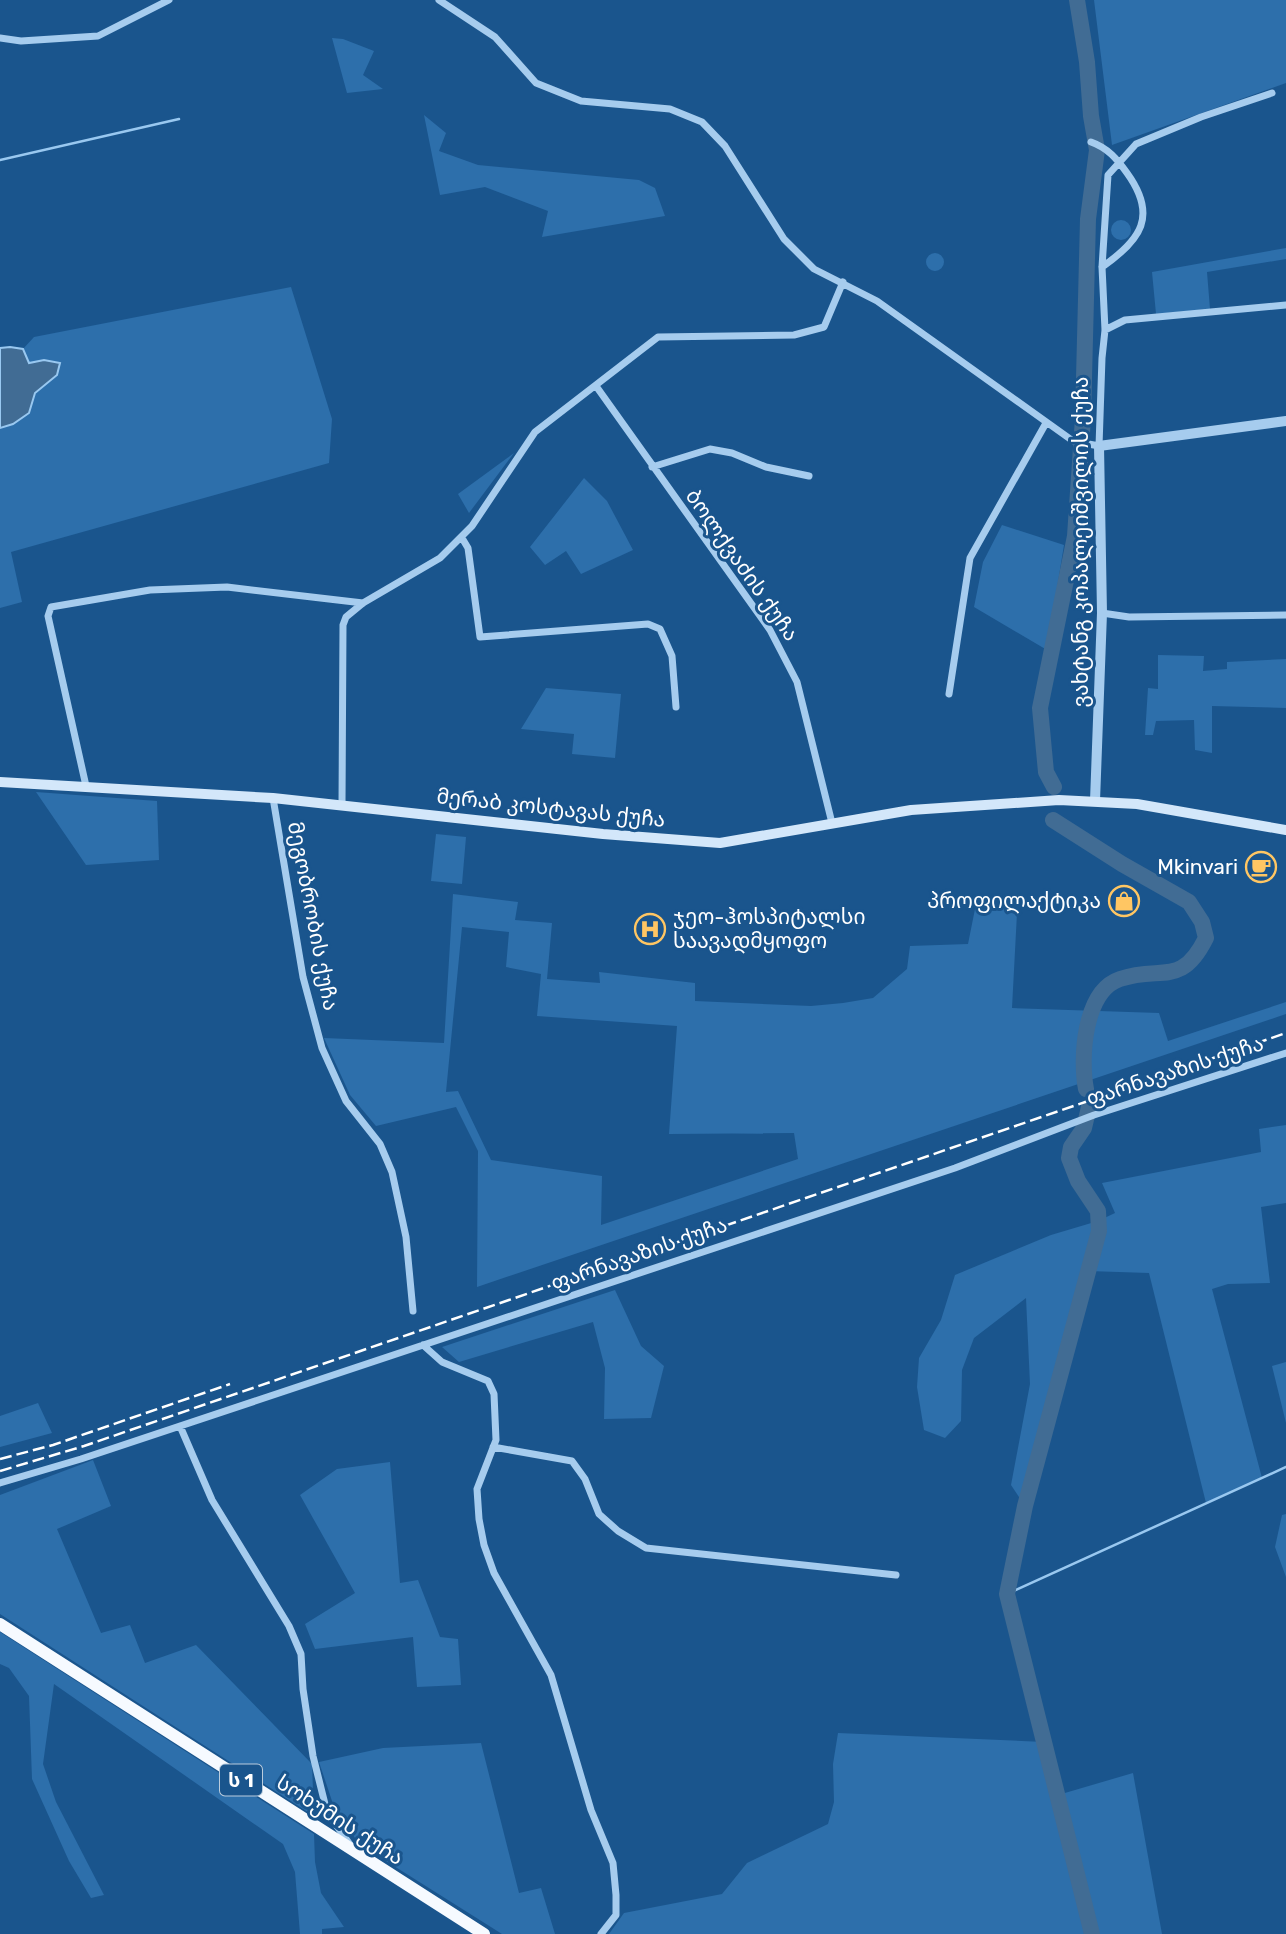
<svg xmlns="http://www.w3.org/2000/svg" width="1286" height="1934" viewBox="0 0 1286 1934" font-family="Rubik,'Noto Sans Georgian',sans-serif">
<rect width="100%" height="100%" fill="#1a558d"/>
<path fill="#2d6fab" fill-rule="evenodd" d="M 1094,0 L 1286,0 L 1286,83 L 1112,145 Z
M 332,38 L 343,39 L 374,51 L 363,75 L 383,89 L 347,93 Z
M 424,115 L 446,133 L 439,151 L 478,165 L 639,180 L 655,188 L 665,216 L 542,237 L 548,211 L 485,187 L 440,195 Z
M1111 230a10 10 0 1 1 20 0a10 10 0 1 1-20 0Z
M 1286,248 L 1286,259 L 1207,272 L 1210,309 L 1156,314 L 1152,272 Z
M926 262a9 9 0 1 1 18 0a9 9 0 1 1-18 0Z
M 291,287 L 332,419 L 329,463 L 11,552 L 22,602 L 0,608 L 0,428 L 13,424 L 29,413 L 35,393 L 44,384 L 44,360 L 29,363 L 23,349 L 34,337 Z
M 514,453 L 469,513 L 458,494 Z
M 584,478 L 607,501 L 633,550 L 581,574 L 566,551 L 545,565 L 530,547 Z
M 1002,525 L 1064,545 L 1047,650 L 974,607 L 983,562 Z
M 1158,655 L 1204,656 L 1203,671 L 1227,669 L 1227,662 L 1286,659 L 1286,708 L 1212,706 L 1212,753 L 1195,750 L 1194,720 L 1156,721 L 1153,735 L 1145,735 L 1148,688 L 1158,689 Z
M 546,688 L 621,694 L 615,758 L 572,754 L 574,734 L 521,729 Z
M 36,792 L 157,801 L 159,860 L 86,865 Z
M 436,834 L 466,837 L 462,884 L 431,881 Z
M 453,894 L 518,902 L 515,920 L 552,923 L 547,979 L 600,983 L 599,972 L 695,983 L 695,1001 L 811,1006 L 843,1003 L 873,998 L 907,969 L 910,946 L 968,944 L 977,899 L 1018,894 L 1012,1008 L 1159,1013 L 1168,1041 L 1286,1002 L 1286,1014 L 477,1287 L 478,1151 L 456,1107 L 376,1126 L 350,1095 L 324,1038 L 444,1043 ZM 462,927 L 509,932 L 506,967 L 541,974 L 537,1016 L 677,1026 L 669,1134 L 794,1133 L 798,1159 L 601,1225 L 602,1176 L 491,1160 L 458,1091 L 446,1092 Z
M 1286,1125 L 1286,1203 L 1261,1207 L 1270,1283 L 1228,1284 L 1212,1289 L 1262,1478 L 1206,1503 L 1149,1273 L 1088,1271 L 1025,1506 L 1011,1485 L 1030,1384 L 1026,1298 L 974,1338 L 962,1370 L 961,1421 L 945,1438 L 924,1430 L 917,1387 L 919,1358 L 941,1320 L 955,1275 L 1051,1235 L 1098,1221 L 1115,1213 L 1102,1183 L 1261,1152 L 1259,1129 Z
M 615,1290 L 641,1346 L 664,1366 L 651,1418 L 604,1419 L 605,1368 L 593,1322 L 459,1362 L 442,1347 Z
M 1286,1362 L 1286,1423 L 1272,1366 Z
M 38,1403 L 52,1433 L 0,1447 L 0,1416 Z
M 93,1460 L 111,1506 L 57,1529 L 101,1633 L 130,1625 L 145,1663 L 196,1645 L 312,1764 L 314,1816 L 0,1614 L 0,1495 Z
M 390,1462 L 400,1583 L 418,1580 L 440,1637 L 458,1639 L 461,1685 L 417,1687 L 413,1637 L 315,1649 L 305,1624 L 355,1593 L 300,1495 L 337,1469 Z
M 1286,1514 L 1286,1577 L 1275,1547 L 1282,1515 Z
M 0,1632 L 314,1834 L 315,1862 L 321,1893 L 344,1927 L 322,1929 L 322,1934 L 300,1934 L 295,1872 L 283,1844 L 54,1684 L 43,1764 L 56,1802 L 104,1895 L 91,1898 L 69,1861 L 32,1779 L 29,1696 L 9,1668 L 0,1664 Z
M 838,1733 L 1044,1742 L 1058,1795 L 1133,1773 L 1162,1934 L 609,1934 L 624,1913 L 722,1894 L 747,1863 L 828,1824 L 834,1802 L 833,1764 Z
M 481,1743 L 519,1893 L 541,1888 L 555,1934 L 502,1934 L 359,1844 L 334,1807 L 319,1762 L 383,1748 Z"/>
<path fill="#416c94" stroke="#99c8f0" stroke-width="2" d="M 10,347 L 23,349 L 29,363 L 44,360 L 60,363 L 57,375 L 35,393 L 29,413 L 13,424 L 0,428 L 0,348 Z"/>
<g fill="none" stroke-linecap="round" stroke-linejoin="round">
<path stroke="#99c8f0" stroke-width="2.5" d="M 0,160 L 179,119
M 1007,1594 L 1286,1467"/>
<path stroke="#416c94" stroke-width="16" d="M 1054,787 L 1046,772 L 1040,708 L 1075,536 L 1083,418 L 1088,219 L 1097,150 L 1091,116 L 1087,62 L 1077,0
M 1053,820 L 1122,864 L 1189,902 L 1202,922 L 1206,938 C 1181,988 1162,965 1120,979 C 1084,991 1080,1058 1086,1089
M 1089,1107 L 1084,1128 L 1071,1147 L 1069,1158 L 1078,1181 L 1098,1211 L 1099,1231 L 1025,1506 L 1007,1594 L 1092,1934"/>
<path stroke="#a6ccee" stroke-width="7" d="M 439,0 L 495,37 L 536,83 L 581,101 L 670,109 L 702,122 L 725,146 L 784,239 L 814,269 L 877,301 L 1073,441 L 1099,446 L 1102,358 L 1105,330 L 1102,267 L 1108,175 L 1136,144 L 1201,117 L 1272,93
M 0,38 L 21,41 L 98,36 L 169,0
M 1091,142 C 1108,148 1117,159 1127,173 C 1158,216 1141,240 1102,267
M 1105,330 L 1125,320 L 1286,305
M 596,386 L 770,630 L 797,682 L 832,823
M 652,467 L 710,449 L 732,453 L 766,467 L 809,476
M 462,538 L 468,548 L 480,637 L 648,624 L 660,629 L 672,656 L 676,707
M 1102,613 L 1129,617 L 1286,615
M 949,694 L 970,558 L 1046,423
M 86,786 L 48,616 L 51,607 L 150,590 L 227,587 L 363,603
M 273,798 L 303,977 L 322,1048 L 346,1101 L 380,1144 L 392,1172 L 406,1237 L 413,1311
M 342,805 L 343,625 L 346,617 L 363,603 L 440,558 L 472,526 L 535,432 L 658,337 L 794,335 L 824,327 L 843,282
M 423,1345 L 442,1362 L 488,1381 L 494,1394 L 496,1440 L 477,1489 L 479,1519 L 484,1545 L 494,1573 L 551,1675 L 591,1810 L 613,1863 L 616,1895 L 616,1915 L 601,1934
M 180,1426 L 212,1500 L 289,1626 L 301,1654 L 303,1689 L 313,1756 L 327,1812 L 351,1846
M 493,1447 L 572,1461 L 585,1479 L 599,1514 L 618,1531 L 646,1548 L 896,1575
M 0,1483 L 81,1459 L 955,1168 L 1094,1115 L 1286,1053"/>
<path stroke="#a6ccee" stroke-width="10" d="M 1095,801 L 1102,613 L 1099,446 L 1286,421"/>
<path stroke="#d3e7fa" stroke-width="10" d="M 0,782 L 273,798 L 603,834 L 720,843 L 911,810 L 1059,800 L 1137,804 L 1286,830"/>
<path stroke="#f6faff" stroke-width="12" d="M 0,1624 L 484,1934"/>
<path stroke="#fff" stroke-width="2.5" stroke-dasharray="12 5" stroke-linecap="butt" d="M 0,1459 L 53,1445 L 230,1384
M 0,1471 L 84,1446 L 1286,1033"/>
</g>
<defs>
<g id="cafe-ring" transform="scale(1.575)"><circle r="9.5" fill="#1a558d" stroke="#ffc663" stroke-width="1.5"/><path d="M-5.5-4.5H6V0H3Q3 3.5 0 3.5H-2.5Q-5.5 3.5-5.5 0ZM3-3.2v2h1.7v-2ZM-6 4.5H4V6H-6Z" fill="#ffc663"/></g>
<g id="shop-ring" transform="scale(1.575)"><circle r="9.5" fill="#1a558d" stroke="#ffc663" stroke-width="1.5"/><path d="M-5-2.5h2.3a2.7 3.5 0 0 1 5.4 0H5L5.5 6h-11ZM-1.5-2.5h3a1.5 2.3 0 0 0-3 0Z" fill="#ffc663"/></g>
<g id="hospital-ring" transform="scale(1.575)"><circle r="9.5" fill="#1a558d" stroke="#ffc663" stroke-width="1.5"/><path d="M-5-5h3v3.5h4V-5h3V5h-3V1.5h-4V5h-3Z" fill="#ffc663"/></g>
</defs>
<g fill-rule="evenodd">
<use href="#cafe-ring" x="1261" y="867"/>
<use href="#shop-ring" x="1124" y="901"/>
<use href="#hospital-ring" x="650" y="929"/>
</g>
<g text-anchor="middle" stroke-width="6" stroke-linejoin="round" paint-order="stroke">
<rect fill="#1a558d" stroke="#baccdd" stroke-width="2" x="220" y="1764.5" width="42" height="31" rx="5"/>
<g font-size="19" font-weight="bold" fill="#fff">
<text x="241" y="1787">ს 1</text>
</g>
<g font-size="21" fill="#fff" stroke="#1a558d">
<text transform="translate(1081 542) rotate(-90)" y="7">ვახტანგ კოპალეიშვილის ქუჩა</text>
<text transform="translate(742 565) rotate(55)" y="7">ბოლქვაძის ქუჩა</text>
<text transform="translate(551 808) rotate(6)" y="7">მერაბ კოსტავას ქუჩა</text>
<text transform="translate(313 916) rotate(79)" y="7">მეგობრობის ქუჩა</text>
<text transform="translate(1175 1071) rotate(-18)" y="7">ფარნავაზის ქუჩა</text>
<text transform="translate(639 1254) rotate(-19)" y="7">ფარნავაზის ქუჩა</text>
<text transform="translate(340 1820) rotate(33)" y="7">სოხუმის ქუჩა</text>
</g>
<g font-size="21" fill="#fff" stroke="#1a558d" text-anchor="end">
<text x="1238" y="874">Mkinvari</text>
<text x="1101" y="908">პროფილაქტიკა</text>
<text x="673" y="924" text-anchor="start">ჯეო-ჰოსპიტალსი<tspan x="673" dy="24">საავადმყოფო</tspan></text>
</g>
</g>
</svg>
